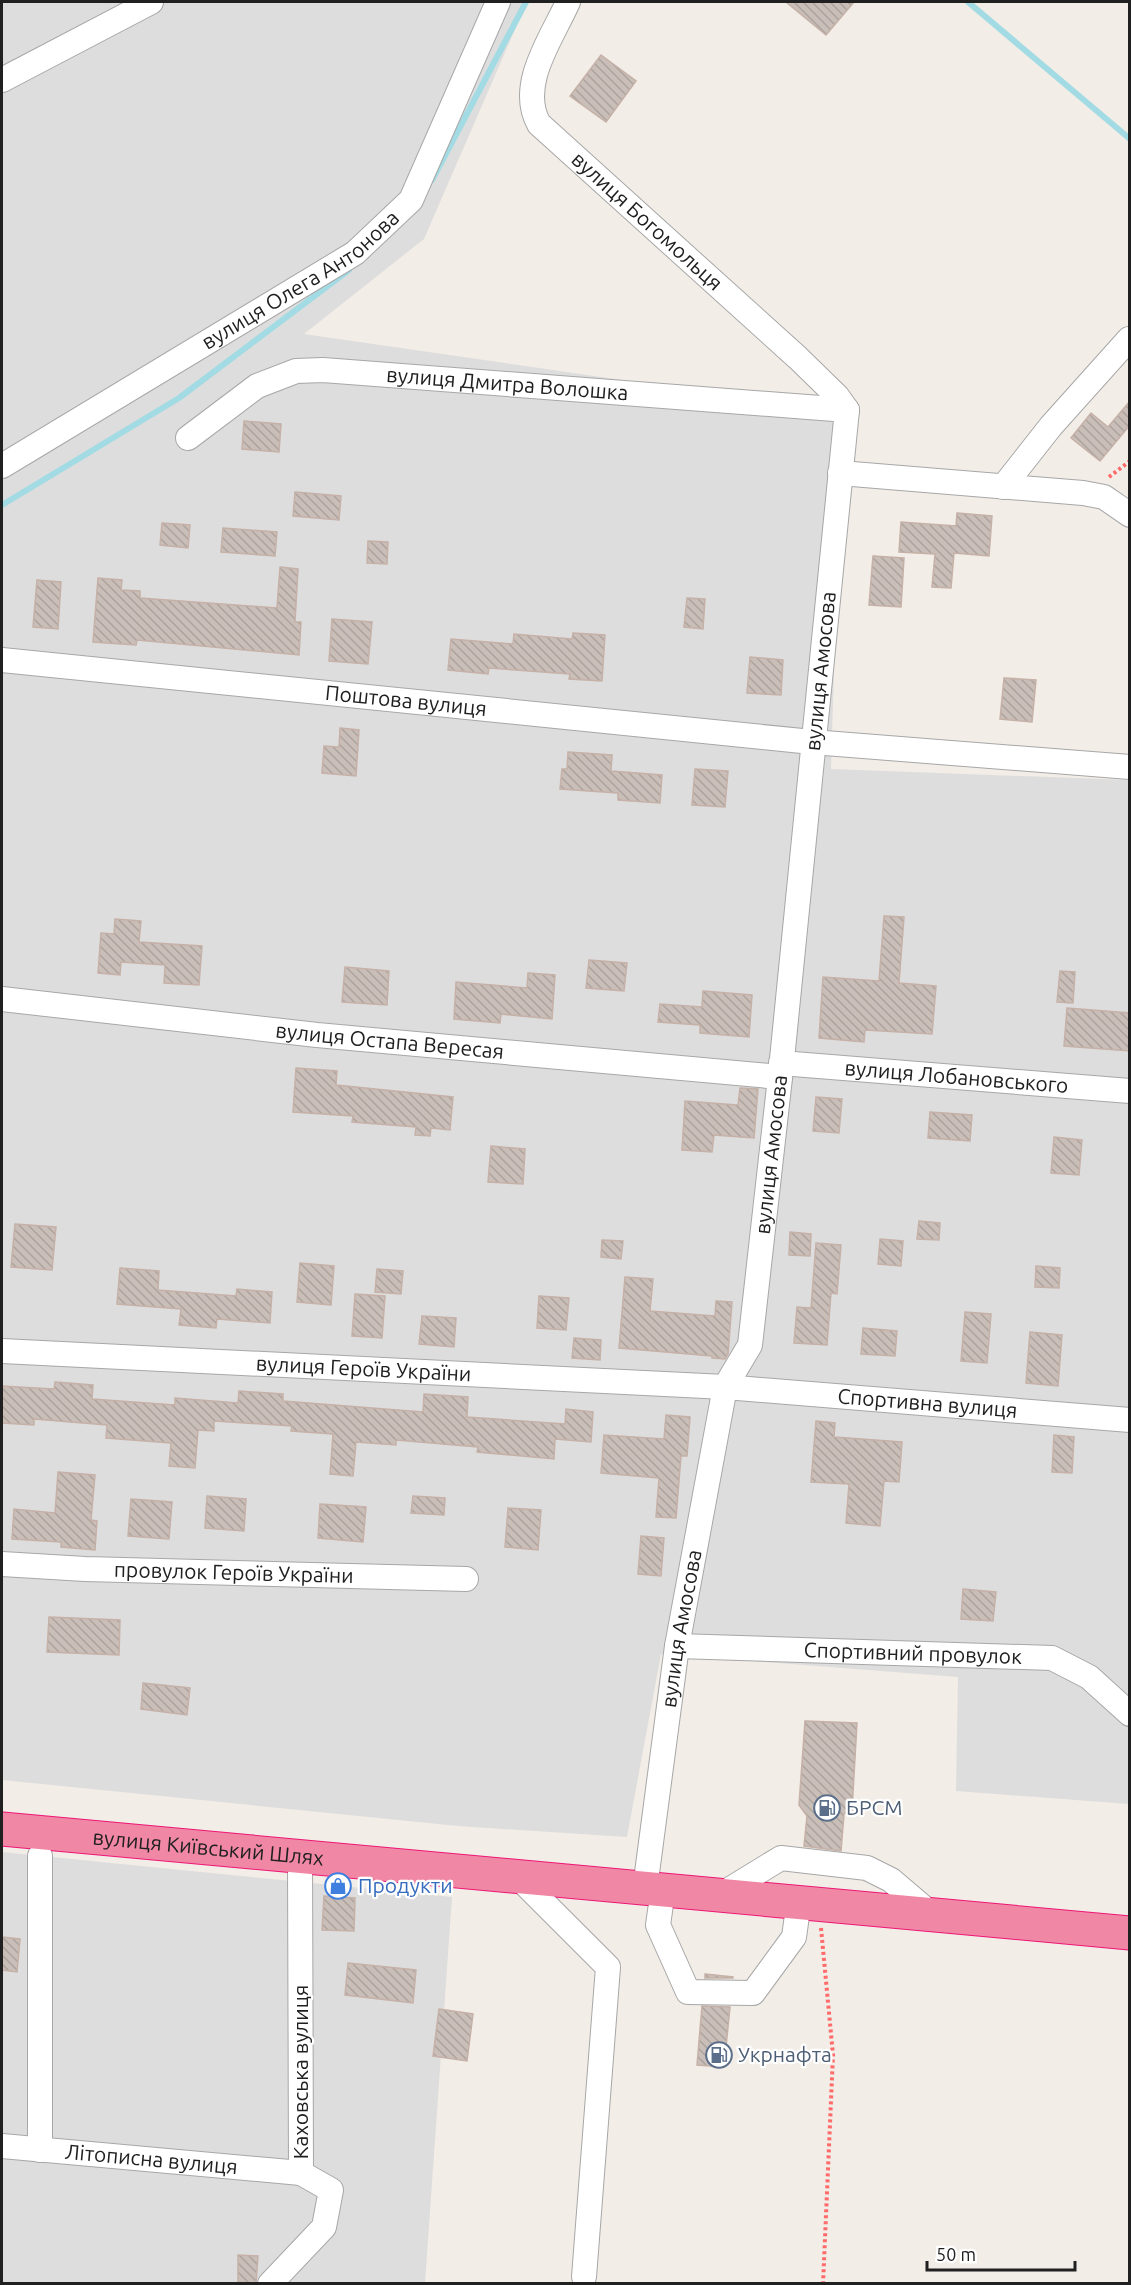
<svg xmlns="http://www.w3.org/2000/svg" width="1131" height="2285" viewBox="0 0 1131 2285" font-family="Ubuntu,sans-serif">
<defs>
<pattern id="building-back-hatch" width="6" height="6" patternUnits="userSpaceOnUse" patternTransform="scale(1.5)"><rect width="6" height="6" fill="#cabeb8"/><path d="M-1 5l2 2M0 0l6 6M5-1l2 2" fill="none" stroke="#ada39e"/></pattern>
</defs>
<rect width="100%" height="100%" fill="#f2ede6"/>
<path fill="#dedddd" d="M 2,2 L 527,2 L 424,239 L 304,334 L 842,412 L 831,769 L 1129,780 L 1129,1804 L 956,1791 L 958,1677 L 661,1654 L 627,1837 L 458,1826 L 2,1780 Z
M 2,1852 L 452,1897 L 425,2283 L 2,2283 Z"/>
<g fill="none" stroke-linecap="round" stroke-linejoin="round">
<path stroke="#a2dbe3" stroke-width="6" d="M 968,2 L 1130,139
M 432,180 L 526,2
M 2,505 L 179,398 L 349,270"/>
</g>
<path fill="url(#building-back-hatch)" stroke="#c5b1a7" stroke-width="1.5" d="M 786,2 L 854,2 L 826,35 Z
M 601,55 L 636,81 L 606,122 L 570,96 Z
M 1130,401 L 1130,425 L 1100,461 L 1071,438 L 1091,413 L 1108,427 Z
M 244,421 L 281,424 L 279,452 L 242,449 Z
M 295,492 L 341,496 L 339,520 L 293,516 Z
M 957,513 L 992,516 L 989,556 L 954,553 L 951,588 L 932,587 L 935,554 L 899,552 L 901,522 L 956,526 Z
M 162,523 L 190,525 L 188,548 L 160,545 Z
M 223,528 L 277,532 L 275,556 L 221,552 Z
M 368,541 L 388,542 L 387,564 L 367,563 Z
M 873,556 L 904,558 L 901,607 L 869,605 Z
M 280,567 L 298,569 L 295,622 L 301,622 L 299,655 L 137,640 L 136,645 L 93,642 L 98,578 L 122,580 L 121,590 L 140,591 L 140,598 L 277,608 Z
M 37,580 L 61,582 L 58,629 L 33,627 Z
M 687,598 L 705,599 L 703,629 L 684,627 Z
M 332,619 L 372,622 L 368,664 L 329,661 Z
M 573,633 L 605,635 L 602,681 L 569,679 L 570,674 L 489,668 L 488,674 L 448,670 L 451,639 L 513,644 L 514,634 L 572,639 Z
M 750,657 L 783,660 L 781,695 L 747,693 Z
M 1004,678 L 1036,680 L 1032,722 L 1000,719 Z
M 340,728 L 359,730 L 356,776 L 322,773 L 324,746 L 339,747 Z
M 568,752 L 612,755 L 611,771 L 662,775 L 660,803 L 618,800 L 618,793 L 560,789 L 562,769 L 567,769 Z
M 695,769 L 728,771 L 725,807 L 692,805 Z
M 884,916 L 904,917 L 899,983 L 936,986 L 932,1034 L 865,1030 L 864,1042 L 819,1038 L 823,977 L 879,981 Z
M 115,919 L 141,921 L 139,942 L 202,946 L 199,985 L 164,983 L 165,965 L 121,962 L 120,975 L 98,973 L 101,933 L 114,934 Z
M 589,960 L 627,963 L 624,991 L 586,988 Z
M 345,967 L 389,971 L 387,1005 L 342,1002 Z
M 1060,971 L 1075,972 L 1073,1003 L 1057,1002 Z
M 528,973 L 555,975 L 552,1019 L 501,1014 L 500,1023 L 454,1019 L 456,982 L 527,988 Z
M 703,991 L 752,995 L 749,1037 L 700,1033 L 700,1025 L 658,1022 L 660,1004 L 702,1007 Z
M 1067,1008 L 1130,1013 L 1130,1051 L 1064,1046 Z
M 296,1068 L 337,1071 L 336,1085 L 453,1097 L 450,1130 L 431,1128 L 430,1136 L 415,1135 L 416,1127 L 352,1122 L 353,1116 L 293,1112 Z
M 740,1088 L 758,1089 L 754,1138 L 714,1135 L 712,1152 L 682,1150 L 685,1101 L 738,1105 Z
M 816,1097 L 842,1099 L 839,1133 L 813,1131 Z
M 930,1112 L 972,1115 L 970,1141 L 928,1138 Z
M 1054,1137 L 1082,1140 L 1079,1175 L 1051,1173 Z
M 491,1146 L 525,1149 L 523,1184 L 488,1182 Z
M 919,1221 L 940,1223 L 939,1240 L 917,1239 Z
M 15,1224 L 56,1227 L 52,1270 L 11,1267 Z
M 790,1232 L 811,1234 L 810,1256 L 789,1255 Z
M 880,1239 L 903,1241 L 901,1266 L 878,1264 Z
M 602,1240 L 623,1241 L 621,1259 L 601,1257 Z
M 816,1243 L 841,1245 L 837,1294 L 831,1293 L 827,1345 L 794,1343 L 797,1307 L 811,1308 Z
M 300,1263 L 334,1266 L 331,1305 L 297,1302 Z
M 1036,1266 L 1060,1268 L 1059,1288 L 1035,1287 Z
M 120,1268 L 159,1271 L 158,1290 L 236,1296 L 237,1289 L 272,1292 L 270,1323 L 217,1319 L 216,1328 L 179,1325 L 181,1309 L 117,1304 Z
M 377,1269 L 403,1271 L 401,1294 L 375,1292 Z
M 625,1277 L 653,1279 L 650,1311 L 715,1316 L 716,1301 L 732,1302 L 728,1354 L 725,1359 L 712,1358 L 712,1356 L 619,1348 Z
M 355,1294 L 385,1296 L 382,1338 L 352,1336 Z
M 539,1296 L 569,1298 L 566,1330 L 537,1328 Z
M 965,1312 L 991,1314 L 987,1363 L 961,1361 Z
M 422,1316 L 456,1318 L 454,1347 L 419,1344 Z
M 863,1328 L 897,1331 L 895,1356 L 861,1354 Z
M 1030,1332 L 1062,1335 L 1058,1386 L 1026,1383 Z
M 574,1338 L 601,1340 L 600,1360 L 572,1358 Z
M 55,1382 L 93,1385 L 92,1399 L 175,1405 L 175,1398 L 238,1403 L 239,1391 L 283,1394 L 283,1401 L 423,1412 L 424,1394 L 468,1397 L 467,1417 L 565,1424 L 566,1409 L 593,1412 L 591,1442 L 555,1439 L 554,1459 L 477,1452 L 478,1447 L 396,1440 L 396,1445 L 356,1442 L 353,1476 L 330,1474 L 333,1434 L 291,1431 L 292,1426 L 214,1421 L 214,1431 L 198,1430 L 195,1468 L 169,1466 L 171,1443 L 106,1438 L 107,1425 L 34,1419 L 34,1425 L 2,1423 L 2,1386 L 54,1389 Z
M 666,1415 L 690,1417 L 687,1456 L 681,1456 L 676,1518 L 656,1517 L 659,1478 L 601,1473 L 604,1435 L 664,1439 Z
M 816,1421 L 835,1423 L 834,1437 L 902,1442 L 899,1482 L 884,1481 L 880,1526 L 846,1523 L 849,1484 L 811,1482 Z
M 1054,1435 L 1074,1437 L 1072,1473 L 1052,1472 Z
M 58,1472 L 95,1475 L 91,1520 L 97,1521 L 95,1550 L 61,1547 L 61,1542 L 12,1539 L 14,1509 L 55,1513 Z
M 207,1496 L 246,1499 L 244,1531 L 205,1528 Z
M 413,1496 L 445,1498 L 444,1515 L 411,1513 Z
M 131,1499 L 172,1502 L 169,1539 L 128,1536 Z
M 320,1504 L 366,1507 L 363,1542 L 318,1538 Z
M 508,1508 L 541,1510 L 538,1550 L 505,1547 Z
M 641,1536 L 664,1538 L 661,1576 L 638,1574 Z
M 963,1589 L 996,1592 L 993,1621 L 961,1619 Z
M 49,1617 L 120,1620 L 119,1655 L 47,1652 Z
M 143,1683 L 190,1688 L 187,1715 L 141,1709 Z
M 805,1721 L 857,1723 L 852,1810 L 844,1814 L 841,1851 L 804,1846 L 807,1816 L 799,1805 Z
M 324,1896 L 355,1898 L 354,1931 L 322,1930 Z
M 2,1937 L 20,1939 L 17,1972 L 2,1970 Z
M 348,1963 L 416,1970 L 413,2003 L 345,1995 Z
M 705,1974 L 733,1977 L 733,1978 L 705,1978 Z
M 702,2006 L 730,2007 L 724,2067 L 697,2065 Z
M 439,2009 L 473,2014 L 467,2061 L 433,2056 Z
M 238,2255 L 258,2256 L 256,2283 L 238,2282 Z"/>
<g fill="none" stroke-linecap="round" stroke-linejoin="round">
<g stroke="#a7a7a7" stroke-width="26">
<g id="minor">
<path id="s1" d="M 568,2 C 552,38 517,85 539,124 L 798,358 L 837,396 L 847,410"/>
<path d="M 2,80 L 151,2"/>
<path id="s2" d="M 188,438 L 257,386 L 296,371 L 323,370 L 847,410"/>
<path id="s3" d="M 2,466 L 355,253 L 411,200 L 498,2"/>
<path d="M 840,473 L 1083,493 L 1104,497 L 1130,515"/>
<path d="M 1003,487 L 1051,426 L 1129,339"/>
<path id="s4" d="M 2,660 L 812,742 L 1130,767"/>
<path id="s5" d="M 2,999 L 317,1035 L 780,1077"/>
<path id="s6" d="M 781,1063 L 1130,1091"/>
<path id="s7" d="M 2,1351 L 725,1387 L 1130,1420"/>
<path id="s8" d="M 2,1564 L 85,1569 L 466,1579"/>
<path id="s9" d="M 677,1646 L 1052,1658 L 1089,1677 L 1130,1714"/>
<path d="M 516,1875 L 608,1967 L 584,2277"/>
<path id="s10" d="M 645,1888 L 677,1646 L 725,1387 L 750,1345 L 781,1069 L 847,410"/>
<path d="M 663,1890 L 658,1925 L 688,1992 L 753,1993 L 794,1937 L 799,1901"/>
<path d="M 722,1894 L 781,1858 L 867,1868 L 891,1880 L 931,1914"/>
<path id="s11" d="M 2,2146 L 301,2173"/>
<path d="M 40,2150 L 40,1856"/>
<path d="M 270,2284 L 324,2227 L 331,2190 L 301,2173 L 300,1856"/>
</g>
</g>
<g stroke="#ed1675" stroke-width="35">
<g id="highway">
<path id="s12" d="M 2,1829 L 1130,1933"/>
</g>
</g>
<path stroke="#ff6a6a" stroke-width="4" stroke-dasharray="3 3" stroke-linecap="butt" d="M 1109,477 L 1130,461
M 821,1928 L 833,2055 L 823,2284"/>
<use href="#minor" stroke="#fff" stroke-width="24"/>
<use href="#highway" stroke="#f087a5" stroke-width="33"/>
</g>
<defs>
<g id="fuel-ring" transform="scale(1.35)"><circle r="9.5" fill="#fff" stroke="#5c6f8a" stroke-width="1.5"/><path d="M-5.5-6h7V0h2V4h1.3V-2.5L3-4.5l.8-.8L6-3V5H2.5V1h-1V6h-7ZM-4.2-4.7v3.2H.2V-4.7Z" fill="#5c6f8a"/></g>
<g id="shop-ring" transform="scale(1.35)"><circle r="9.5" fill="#fff" stroke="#3f7fe0" stroke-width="1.5"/><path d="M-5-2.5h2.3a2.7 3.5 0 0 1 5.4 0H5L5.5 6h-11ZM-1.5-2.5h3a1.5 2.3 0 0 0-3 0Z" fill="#3f7fe0"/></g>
</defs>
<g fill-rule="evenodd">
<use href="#fuel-ring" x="827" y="1808"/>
<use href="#shop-ring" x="338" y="1886"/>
<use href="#fuel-ring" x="719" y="2055"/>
</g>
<g text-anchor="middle" stroke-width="4.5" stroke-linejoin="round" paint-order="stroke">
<g font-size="21" fill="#202020" stroke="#fff">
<text dy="7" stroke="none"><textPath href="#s1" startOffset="276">вулиця Богомольця</textPath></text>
<text dy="7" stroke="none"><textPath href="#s3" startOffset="352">вулиця Олега Антонова</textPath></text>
<text dy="7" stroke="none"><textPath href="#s2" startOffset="340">вулиця Дмитра Волошка</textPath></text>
<text dy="7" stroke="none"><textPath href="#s10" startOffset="1234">вулиця Амосова</textPath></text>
<text dy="7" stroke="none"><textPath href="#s4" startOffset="406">Поштова вулиця</textPath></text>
<text dy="7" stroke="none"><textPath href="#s5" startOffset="390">вулиця Остапа Вересая</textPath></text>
<text dy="7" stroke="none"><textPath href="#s6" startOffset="176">вулиця Лобановського</textPath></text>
<text dy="7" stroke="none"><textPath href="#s10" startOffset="748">вулиця Амосова</textPath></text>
<text dy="7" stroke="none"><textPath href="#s7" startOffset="362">вулиця Героїв України</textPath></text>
<text dy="7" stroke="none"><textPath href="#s7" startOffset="927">Спортивна вулиця</textPath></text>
<text dy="7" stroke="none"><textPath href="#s8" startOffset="232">провулок Героїв України</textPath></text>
<text dy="7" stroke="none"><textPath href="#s10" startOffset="262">вулиця Амосова</textPath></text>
<text dy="7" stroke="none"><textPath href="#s9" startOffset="236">Спортивний провулок</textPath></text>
<text dy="7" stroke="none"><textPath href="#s12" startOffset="207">вулиця Київський Шлях</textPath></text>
<text transform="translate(301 2072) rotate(-90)" y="7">Каховська вулиця</text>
<text dy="7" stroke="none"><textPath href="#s11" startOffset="150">Літописна вулиця</textPath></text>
</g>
<g font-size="21" fill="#4e5e75" stroke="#fff" text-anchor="start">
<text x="846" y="1815">БРСМ</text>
<text x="738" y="2062">Укрнафта</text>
</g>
<g font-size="21" fill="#366cbe" stroke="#fff" text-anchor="start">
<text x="358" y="1893">Продукти</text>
</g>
</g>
<rect width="1131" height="2285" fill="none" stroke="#202020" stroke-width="6"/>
<path d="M927 2261v9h148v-9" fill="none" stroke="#202020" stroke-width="3"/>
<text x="936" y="2261" font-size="18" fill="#202020" stroke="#ffffff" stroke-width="4.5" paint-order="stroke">50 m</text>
</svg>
